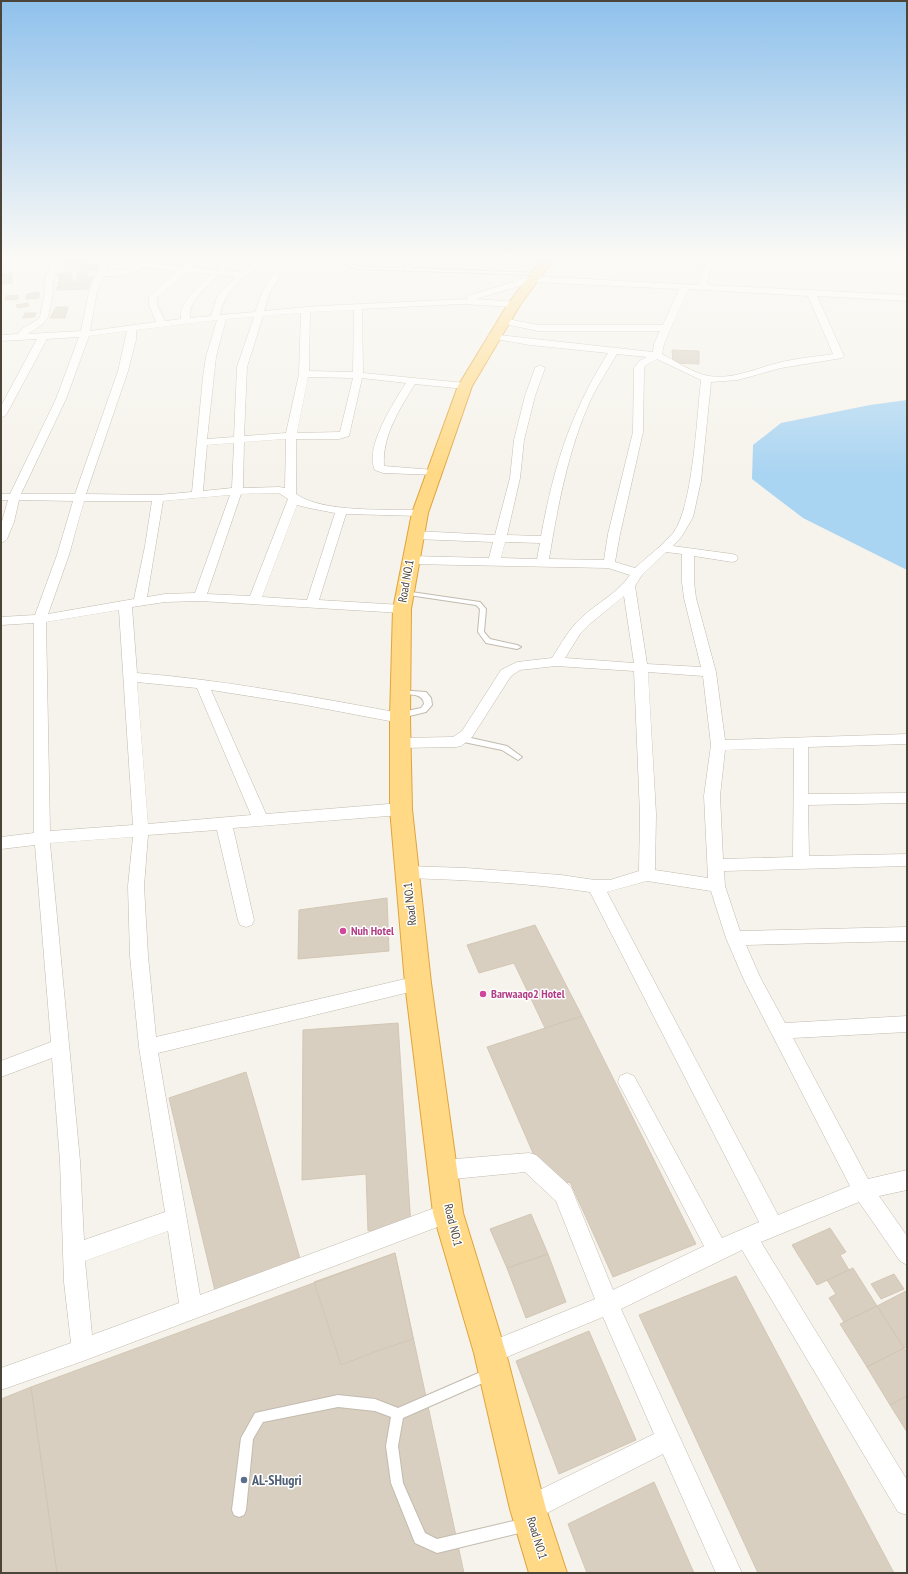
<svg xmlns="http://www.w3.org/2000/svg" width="908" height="1574" viewBox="0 0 908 1574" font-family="'PT Sans Narrow',sans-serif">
<rect width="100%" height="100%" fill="#f6f3ec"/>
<path fill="#a9d4f2" d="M 907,400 L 907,570 L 803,518 L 752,479 L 753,445 L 781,423 L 870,405 Z"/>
<path fill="#d8cfc1" stroke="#d3c7b4" d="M 70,255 L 87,255 L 85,257 L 69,258 Z
M 89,255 L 105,255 L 103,258 L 87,258 Z
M 15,256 L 16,260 L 6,261 L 5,257 Z
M 71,258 L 86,258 L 83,264 L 66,264 Z
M 77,264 L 100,264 L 97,270 L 80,270 L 82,266 L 76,266 Z
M 71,272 L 72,279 L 59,280 L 58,274 Z
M 79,272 L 88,272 L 86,276 L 76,276 Z
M 12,273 L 12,283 L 1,284 L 1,274 Z
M 77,277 L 93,277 L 90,283 L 74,283 Z
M 73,280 L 72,286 L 58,287 L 59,281 Z
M 74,283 L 90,283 L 88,289 L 56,290 L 57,287 L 72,286 Z
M 39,292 L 39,298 L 26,299 L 27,294 Z
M 18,295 L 18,299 L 5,300 L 6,296 Z
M 28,303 L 29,306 L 18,308 L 16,305 Z
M 56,307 L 68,307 L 65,318 L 50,318 Z
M 25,313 L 36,313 L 34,317 L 23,318 Z
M 672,350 L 699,351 L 699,364 L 673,363 Z
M 387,898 L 389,951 L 298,959 L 299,910 Z
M 535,925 L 582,1016 L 545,1028 L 514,963 L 479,973 L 467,945 Z
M 582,1016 L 696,1244 L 613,1277 L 570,1182 L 549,1190 L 487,1047 Z
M 398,1023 L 411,1227 L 368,1231 L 366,1174 L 302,1180 L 303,1030 Z
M 246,1072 L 301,1262 L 216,1295 L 169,1098 Z
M 531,1214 L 548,1254 L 507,1268 L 490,1229 Z
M 830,1228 L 846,1252 L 840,1255 L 849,1270 L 817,1285 L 792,1245 Z
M 395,1253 L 464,1573 L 57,1573 L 31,1387 Z
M 395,1253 L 413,1339 L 377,1351 L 341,1365 L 314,1282 Z
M 548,1254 L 566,1302 L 526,1318 L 507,1268 Z
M 853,1268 L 877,1306 L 844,1322 L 829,1298 L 836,1294 L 827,1280 Z
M 894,1274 L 904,1289 L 881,1299 L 871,1284 Z
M 736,1276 L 894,1573 L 758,1573 L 639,1315 Z
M 906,1291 L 907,1347 L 904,1348 L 877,1306 Z
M 877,1306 L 904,1348 L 867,1367 L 840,1324 Z
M 589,1331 L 636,1440 L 559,1474 L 516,1361 Z
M 904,1348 L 907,1352 L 907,1396 L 890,1405 L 867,1367 Z
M 31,1387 L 57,1573 L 1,1573 L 1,1399 Z
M 907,1396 L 907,1432 L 890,1405 Z
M 654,1482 L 694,1573 L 587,1573 L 568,1524 Z"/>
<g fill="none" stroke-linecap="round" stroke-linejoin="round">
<g stroke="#c2bbae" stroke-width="2">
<path id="service" d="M 321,255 L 327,255 L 359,267 L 407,268 L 394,255 L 398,255 L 412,268 L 536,273 L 538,274 L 536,275 L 358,269 Z
M 404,591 L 480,602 L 486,609 L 484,632 L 490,639 L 517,645 L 521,647 L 517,649 L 486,643 L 478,632 L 480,609 L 476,605 L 402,594 L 402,592 Z
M 398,690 L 426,692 L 431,698 L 432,705 L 426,712 L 401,718 L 398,717 L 397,715 L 398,713 L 421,708 L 424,704 C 423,693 411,695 401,694 L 398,694 L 397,692 Z
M 462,736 L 507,746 L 522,757 L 518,760 L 502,750 L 459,741 L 458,739 L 459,737 Z
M 490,1368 L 494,1370 L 496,1374 L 494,1378 L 403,1418 L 398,1446 L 403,1483 L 425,1533 L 437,1539 L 526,1518 L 531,1520 L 533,1525 L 531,1530 L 437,1553 L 415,1543 L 391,1483 L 386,1446 L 391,1417 L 375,1411 L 338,1407 L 263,1422 L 253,1439 L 246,1510 L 244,1515 L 239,1517 L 234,1515 L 232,1510 L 241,1438 L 255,1413 L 338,1395 L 375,1399 L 398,1408 Z"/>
</g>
<g stroke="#c2bbae" stroke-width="1">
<path id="minor" d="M 55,255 L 63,255 L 52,282 L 53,292 L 48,317 L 43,324 L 28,334 L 81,331 L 89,291 L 105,255 L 113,255 L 106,271 L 129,269 L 145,255 L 150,255 L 151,257 L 146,263 L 182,267 L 195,255 L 204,255 L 191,267 L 215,270 L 232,255 L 241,255 L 224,271 L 240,272 L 265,255 L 274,255 C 269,260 262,264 256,268 C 239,280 224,293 220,315 L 255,312 L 262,292 L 273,274 L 276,273 L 280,276 L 270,292 L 264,311 L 319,306 L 467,299 L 468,296 L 532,276 L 698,285 L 708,255 L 716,255 L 709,273 L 707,285 L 907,295 L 907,301 L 817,296 L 844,356 L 842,358 L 781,368 L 738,380 L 711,382 L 701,481 L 693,517 L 682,536 L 673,546 L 732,554 L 736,555 L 738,558 L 736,561 L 732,562 L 694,556 L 694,582 L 696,598 L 716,672 L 725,740 L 907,734 L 907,744 L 808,747 L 808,794 L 907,793 L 907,803 L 808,805 L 809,856 L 907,854 L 907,866 L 724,871 L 725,886 L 740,931 L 907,927 L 907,941 L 746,945 L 760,977 L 785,1023 L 907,1016 L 907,1032 L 793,1038 L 868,1179 L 907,1170 L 907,1190 L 879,1196 L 907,1236 L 907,1265 L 900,1261 L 859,1202 L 761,1242 L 907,1480 L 907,1515 L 898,1512 L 742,1250 L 621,1309 L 742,1573 L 716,1573 L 663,1454 L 537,1518 L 528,1521 L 519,1518 L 516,1509 L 519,1500 L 654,1434 L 603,1317 L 490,1364 L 482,1361 L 479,1353 L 482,1345 L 595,1299 L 556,1201 L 525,1172 L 443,1180 L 436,1177 L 433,1170 L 436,1163 L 443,1160 L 529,1153 L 536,1155 L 571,1187 L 613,1290 L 704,1246 L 618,1082 L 620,1076 L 627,1073 L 634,1076 L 722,1238 L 759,1222 L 590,892 C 529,883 468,880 407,878 L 401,876 L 399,872 L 401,868 L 407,866 L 466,868 L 561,875 L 595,880 L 610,880 L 639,871 L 640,814 L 634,671 L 556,666 L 520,670 L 511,676 L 472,737 L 461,746 L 456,747 L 400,748 L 395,747 L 393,743 L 395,739 L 400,738 L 453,737 L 462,731 L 501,670 L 517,662 L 552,658 C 561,644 569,629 581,618 C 597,603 618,593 630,575 L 608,568 L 410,564 L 406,563 L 404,560 L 406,557 L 410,556 L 489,558 L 493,542 L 415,539 L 411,537 L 409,535 L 411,533 L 415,531 L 495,535 L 510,478 L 514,440 L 525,396 L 535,368 L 540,365 L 545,368 L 535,396 L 524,440 L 520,478 L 507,535 L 541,536 C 554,466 570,414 608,353 L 530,345 L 490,338 L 488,336 L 490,334 L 653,352 L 654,344 L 660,331 L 538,331 L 500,323 L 499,321 L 500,319 L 503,318 L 538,325 L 663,325 L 679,289 L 533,282 L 476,299 L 517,302 L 518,304 L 517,306 L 514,307 L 462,304 L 362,309 L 363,373 L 465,383 L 470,386 L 465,389 L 415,384 C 400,408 382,436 384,466 L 434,470 L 439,473 L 438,475 L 383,473 L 375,470 L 374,468 C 366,445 394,402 406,383 L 362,378 L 349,436 L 339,439 L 296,439 L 296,494 C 323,513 386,509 420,510 L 424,511 L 426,513 L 424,515 L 420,516 L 346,514 L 319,600 L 402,605 L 406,606 L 408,609 L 406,612 L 402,613 L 200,601 L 165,602 L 132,607 L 137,673 C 225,680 313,697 400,713 L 405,715 L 407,718 L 405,721 L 400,723 L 300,704 L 211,690 L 266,814 L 401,803 L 406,805 L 409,809 L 406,813 L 401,815 L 233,828 L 254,920 L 252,925 L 246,927 L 240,925 L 238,920 L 217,830 L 148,835 L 144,886 L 148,956 L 156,1037 L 418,976 L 424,978 L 427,983 L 424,988 L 418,990 L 158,1053 L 200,1295 L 448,1203 L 455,1206 L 458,1213 L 455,1220 L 448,1223 L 83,1361 L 1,1390 L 1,1368 L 71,1343 L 64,1282 L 60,1161 L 52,1058 L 1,1077 L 1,1061 L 51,1042 L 35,845 L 1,849 L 1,837 L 34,833 L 34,623 L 1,625 L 1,617 L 35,615 L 57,555 L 73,501 L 19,500 L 14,522 L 7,539 L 5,541 L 1,543 L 1,525 L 8,500 L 1,500 L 1,494 L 10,494 L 56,399 L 79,337 L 47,339 L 6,415 L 1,418 L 1,406 L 37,339 L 1,341 L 1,335 L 18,334 L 23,328 L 37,320 L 40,317 L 45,292 L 44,282 ZM 142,267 L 177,271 L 149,297 L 149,305 L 156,322 L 90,331 L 97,291 L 104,276 C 117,276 131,277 142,267 ZM 186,272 L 211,274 C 200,285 178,303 181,319 L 165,321 L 157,305 L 157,298 ZM 219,275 L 235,277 L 217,297 L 211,316 L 190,318 C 187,302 209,285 219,275 ZM 688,289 L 808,296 L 833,354 C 815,357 796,358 778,363 C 757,368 732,380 709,376 C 695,374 675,361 662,354 L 664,344 ZM 354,310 L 353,372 L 309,371 L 310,312 ZM 301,313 L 299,374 L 286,433 L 244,436 L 247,367 L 263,316 ZM 254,317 L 237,367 L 234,437 L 207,439 L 216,357 L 226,319 ZM 217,320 L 206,357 L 203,377 L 192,492 L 158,495 L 86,494 L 128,371 L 136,340 L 136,330 ZM 127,331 L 118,371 L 75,494 L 21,494 L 66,399 L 89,336 ZM 617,354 L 647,357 L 639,361 L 634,368 L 633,432 L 608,534 L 604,560 L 549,559 C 558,505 568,450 591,399 C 599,383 608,369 617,354 ZM 657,359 L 701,380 C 697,415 693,508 673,533 C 662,546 647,557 635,568 L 615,562 L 620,534 L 643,432 L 644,368 L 646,365 ZM 308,377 L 353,378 L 340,432 L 297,433 ZM 286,439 L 285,488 L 279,487 L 243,488 L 244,442 ZM 234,443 L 232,488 L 203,491 L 207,445 ZM 279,493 L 288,499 L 250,596 L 207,594 L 241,494 ZM 230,495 L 195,593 L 165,594 L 147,597 L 163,501 ZM 84,501 L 152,501 L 145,546 L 134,599 L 48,614 L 69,555 ZM 297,505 L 309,508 L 335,513 L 307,600 L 262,597 ZM 505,542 L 540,543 L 537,559 L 501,558 ZM 666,552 L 682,554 L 682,582 L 684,598 L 701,667 L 647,664 L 635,586 L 642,575 ZM 624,596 L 634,663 L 565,658 L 580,634 L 591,623 ZM 119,610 L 133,825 L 50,831 L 46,622 ZM 648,672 L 703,676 L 711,745 L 704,796 L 708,878 L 655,870 L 656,814 ZM 137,682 L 197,688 L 251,815 L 148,824 ZM 794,748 L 793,857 L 723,859 L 720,796 L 725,750 ZM 133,837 L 128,886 L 130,956 L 139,1047 L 165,1212 L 84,1240 L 80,1161 L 50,843 ZM 647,881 L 711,891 L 726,938 L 744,980 L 850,1186 L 778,1215 L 607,892 ZM 168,1231 L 179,1303 L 92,1335 L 85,1261 Z"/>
</g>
<g stroke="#e0a43c" stroke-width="2">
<path id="trunk" d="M 545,255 L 557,255 L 520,305 L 472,386 L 428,513 L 411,609 L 410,718 L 412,809 L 431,983 L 463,1213 L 506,1353 L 546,1509 L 567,1573 L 529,1573 L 510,1509 L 474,1353 L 433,1213 L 405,983 L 390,809 L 390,718 L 393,609 L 412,513 L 458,386 L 508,304 Z"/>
</g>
<use href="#service" fill="#fff" fill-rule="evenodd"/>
<use href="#minor" fill="#fff" fill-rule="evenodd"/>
<use href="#trunk" fill="#ffd985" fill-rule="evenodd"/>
</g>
<linearGradient id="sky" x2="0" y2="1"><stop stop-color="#8fc1ec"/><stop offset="0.54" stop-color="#fbfaf6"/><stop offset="1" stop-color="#fbfaf6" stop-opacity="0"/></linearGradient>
<rect width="908" height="475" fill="url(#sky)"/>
<g fill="#d1479c" stroke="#fff" stroke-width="1.5">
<circle cx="343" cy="931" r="4"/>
<circle cx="483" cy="994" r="4"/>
</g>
<circle fill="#5c6f8a" stroke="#fff" stroke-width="1.5" cx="244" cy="1480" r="4"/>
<g text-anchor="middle" stroke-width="3" stroke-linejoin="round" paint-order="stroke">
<g font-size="12" fill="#4b4439" stroke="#fff">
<text transform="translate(406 581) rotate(-80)" y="4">Road NO.1</text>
<text transform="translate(410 904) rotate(-96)" y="4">Road NO.1</text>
<text transform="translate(453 1225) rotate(76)" y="4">Road NO.1</text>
<text transform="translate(537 1538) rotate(73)" y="4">Road NO.1</text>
</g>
<g font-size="12" font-weight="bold" fill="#b23c85" stroke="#fff" text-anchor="start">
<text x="351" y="935">Nuh Hotel</text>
<text x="491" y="998">Barwaaqo2 Hotel</text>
</g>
<g font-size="14" font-weight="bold" fill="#4e5e75" stroke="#fff" text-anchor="start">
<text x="252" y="1485">AL-SHugri</text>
</g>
</g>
<rect width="908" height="1574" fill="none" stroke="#4b4439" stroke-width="4"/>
</svg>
